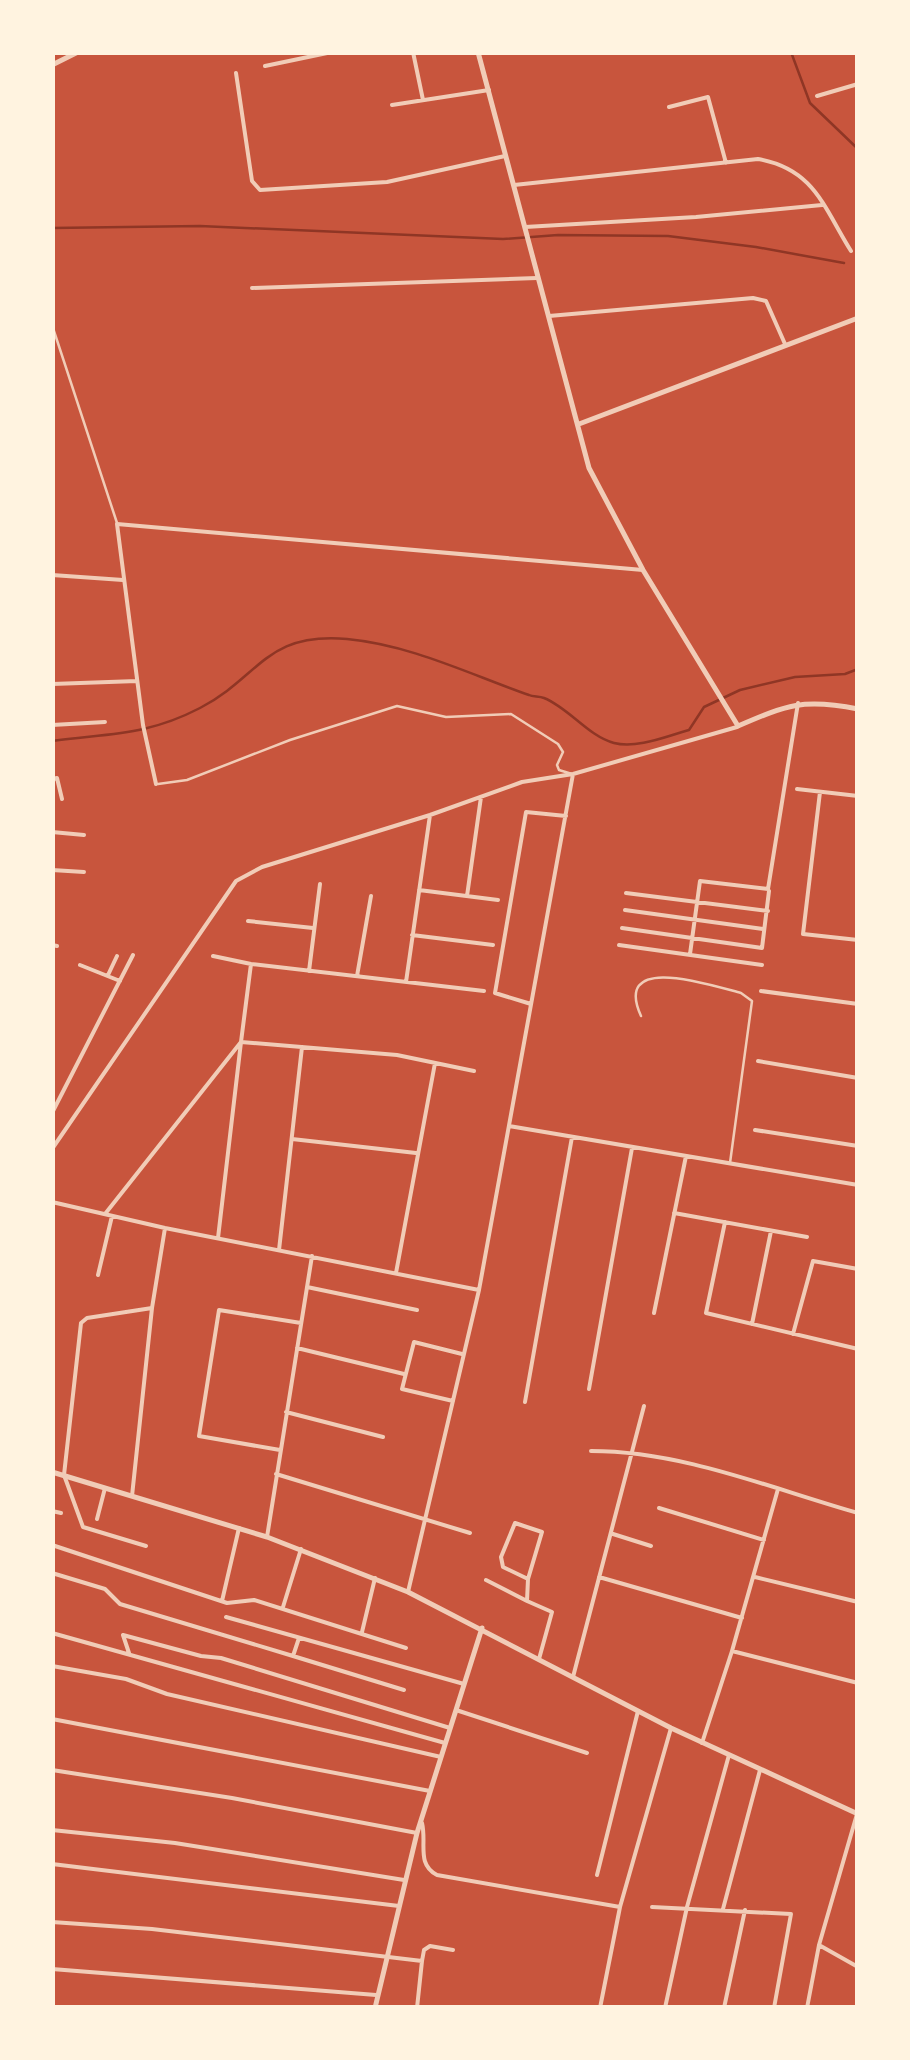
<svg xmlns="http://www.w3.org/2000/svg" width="910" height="2060" viewBox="0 0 910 2060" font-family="Roboto,sans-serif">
<rect width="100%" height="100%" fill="#c8553d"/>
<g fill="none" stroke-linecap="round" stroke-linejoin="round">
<path stroke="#8f3625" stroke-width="2.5" d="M 791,52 L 810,103 L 858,149
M 52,228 L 200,226 L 503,239 L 558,235 L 668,236 L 756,247 L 844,263
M 52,741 C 110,733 146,736 200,708 C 261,676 265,632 347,639 C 411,645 469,674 529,695 C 533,697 539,696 544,698 C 569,708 588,736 614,743 C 637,749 667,736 689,730 L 704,707 L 740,690 L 795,677 L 845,674 L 858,669"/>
<path stroke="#f1ccb7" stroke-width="2.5" d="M 52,325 L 117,523
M 641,1016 C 612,952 711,985 741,993 L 752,1001 L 730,1163"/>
<path stroke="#f1ccb7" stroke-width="2.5" d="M 158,784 L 187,780 L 290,740 L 397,706 L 446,717 L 511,714 L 558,744 L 563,752 L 557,765 L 559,770 L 572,774"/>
<path stroke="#f1ccb7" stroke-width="4" d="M 413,52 L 423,100
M 265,66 L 332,52
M 236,73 L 252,181 L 260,190 L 387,182 L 505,156
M 817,96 L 858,84
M 392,105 L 489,90
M 669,107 L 708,97 L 726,163
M 514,185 L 758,159 C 814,169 823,206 851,251
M 525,227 L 696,217 L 822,205
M 252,288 L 537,278
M 549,316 L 753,298 L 766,301 L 785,344
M 52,414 L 53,414
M 52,575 L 123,580
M 52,684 L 137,681
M 52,725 L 105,722
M 52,779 L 57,778 L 62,799
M 156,784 L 143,725 L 117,524 L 643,570
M 797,789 L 858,796
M 820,792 L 803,934 L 858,940
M 52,832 L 84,835
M 52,870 L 84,872
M 419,890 L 498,900
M 626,893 L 768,911
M 467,896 L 481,797
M 625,910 L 763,929
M 248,921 L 313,928
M 622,928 L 762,948 L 769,891
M 412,935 L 493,945
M 52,945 L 57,946
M 619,945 L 762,965
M 690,954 L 700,881 L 768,889 L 798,703
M 213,956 L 251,964 L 484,991
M 80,965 L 120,981
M 309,971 L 320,884
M 108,975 L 117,956
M 357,976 L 371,896
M 406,982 L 430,815
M 761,991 L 858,1004
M 531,1004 L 495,993 L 526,812 L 566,816
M 758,1061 L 858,1078
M 52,1113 L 133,955
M 509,1126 L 858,1185
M 755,1130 L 858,1146
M 292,1139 L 416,1153
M 52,1149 L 236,881 L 262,867 L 430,815 L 522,782 L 573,774 L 737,727
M 52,1202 L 165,1228 L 479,1290
M 674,1213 L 807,1237
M 105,1214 L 241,1042 L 251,964
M 725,1222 L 706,1313 L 858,1349
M 218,1238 L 241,1042 L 397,1055 L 474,1071
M 279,1250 L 302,1047
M 396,1273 L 435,1063
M 98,1275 L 112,1216
M 307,1287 L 417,1310
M 654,1313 L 686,1156
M 752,1324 L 771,1231
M 793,1334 L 813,1261 L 858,1269
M 297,1348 L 404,1374
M 589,1389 L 632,1148
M 453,1401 L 402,1389 L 414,1342 L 462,1354
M 525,1402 L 572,1137
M 286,1412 L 383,1437
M 280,1450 L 199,1436 L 219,1310 L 301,1323
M 591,1451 C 682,1451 770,1488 858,1513
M 276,1474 L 470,1533
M 132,1496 L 152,1308 L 165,1228
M 659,1508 L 764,1540
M 52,1511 L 61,1513
M 97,1519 L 105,1488
M 613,1534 L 651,1546
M 267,1537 L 312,1256
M 52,1545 L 227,1603 L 254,1600 L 406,1648
M 146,1546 L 83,1527 L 64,1475 L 81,1323 L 87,1318 L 152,1308
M 52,1573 L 105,1589 L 120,1604 L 293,1656 L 299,1638
M 599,1577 L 742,1618
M 755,1577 L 858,1602
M 528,1579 L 542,1532 L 515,1523 L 501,1557 L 503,1567 L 528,1579 L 527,1601 L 552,1612 L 539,1659
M 486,1580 L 527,1601
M 408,1592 L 479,1290 L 573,774
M 222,1601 L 239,1528
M 283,1607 L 301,1549
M 226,1617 L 464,1684
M 362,1632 L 375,1578
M 52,1633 L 445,1743
M 732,1651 L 858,1683
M 129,1653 L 123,1635 L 201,1656 L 221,1658 L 450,1728
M 293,1656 L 404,1690
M 52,1666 L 126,1679 L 167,1694 L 441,1757
M 573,1677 L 644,1406
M 456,1710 L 587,1753
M 52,1719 L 430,1791
M 702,1743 L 732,1651 L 778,1489
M 52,1770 L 232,1798 L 417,1833
M 422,1823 C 427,1843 416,1864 437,1875 L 620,1907
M 52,1830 L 175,1843 L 404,1880
M 52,1864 L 399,1906
M 597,1875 L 638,1711
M 652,1907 L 791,1914 L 774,2008
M 723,1909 L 760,1770
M 52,1922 L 152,1929 L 422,1961 L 424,1950 L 430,1946 L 453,1950
M 819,1945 L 858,1967
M 52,1969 L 376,1995
M 417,2008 L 422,1961
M 600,2008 L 620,1907 L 671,1728
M 665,2008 L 687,1907 L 729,1755
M 724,2008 L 745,1910
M 807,2008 L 819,1945 L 857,1814"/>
<path stroke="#f1ccb7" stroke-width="5" d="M 478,52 L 589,468 L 643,570 L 738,726 C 787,705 803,698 858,709
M 52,65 L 78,52
M 579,424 L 858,318
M 52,1472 L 267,1537 L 408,1592 L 671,1728 L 858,1814
M 375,2008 L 417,1833 L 482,1628"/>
</g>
<rect width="910" height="2060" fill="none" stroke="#fff3e0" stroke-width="110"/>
</svg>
